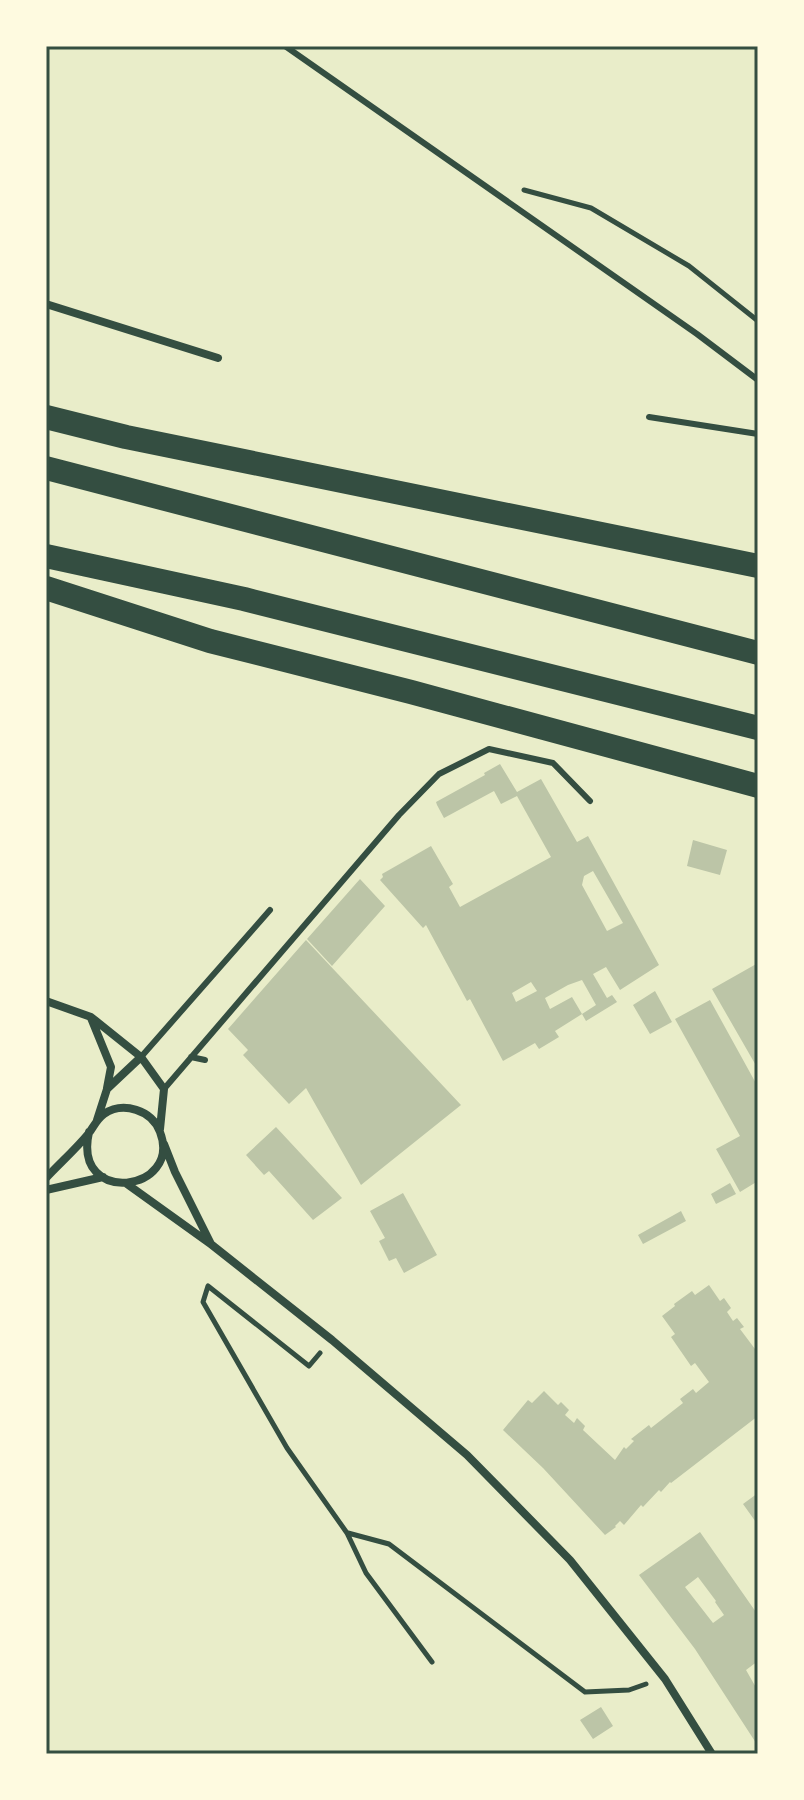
<svg xmlns="http://www.w3.org/2000/svg" width="804" height="1800" viewBox="0 0 804 1800" font-family="'Archivo Narrow',sans-serif">
<rect width="100%" height="100%" fill="#e9edc9"/>
<path fill="#bcc5a7" fill-rule="evenodd" d="M 500,764 L 517,792 L 541,779 L 577,842 L 588,836 L 659,965 L 620,990 L 606,967 L 593,974 L 607,998 L 612,995 L 617,1002 L 586,1021 L 582,1014 L 555,1031 L 559,1037 L 539,1049 L 535,1043 L 503,1061 L 470,999 L 467,1001 L 426,925 L 423,928 L 380,880 L 383,877 L 382,874 L 431,846 L 453,884 L 449,887 L 460,907 L 551,857 L 517,796 L 501,804 L 494,791 L 444,818 L 437,805 L 436,802 L 485,775 L 484,773 ZM 593,871 L 623,923 L 607,931 L 582,885 L 584,876 ZM 582,980 L 596,1005 L 582,1014 L 572,997 L 550,1009 L 545,998 L 568,985 ZM 531,982 L 537,991 L 516,1002 L 512,993 Z
M 693,840 L 727,850 L 720,875 L 687,866 Z
M 360,879 L 385,906 L 332,966 L 307,939 Z
M 306,940 L 461,1105 L 361,1185 L 306,1088 L 289,1104 L 243,1055 L 248,1050 L 228,1029 Z
M 758,963 L 758,1069 L 712,989 Z
M 655,991 L 672,1022 L 650,1034 L 633,1005 Z
M 710,1000 L 758,1087 L 758,1181 L 740,1192 L 716,1149 L 740,1136 L 675,1019 Z
M 276,1127 L 342,1198 L 313,1220 L 269,1171 L 264,1175 L 246,1155 Z
M 730,1183 L 736,1194 L 716,1204 L 711,1194 Z
M 403,1193 L 437,1255 L 404,1273 L 396,1258 L 389,1261 L 379,1241 L 385,1238 L 370,1211 Z
M 681,1211 L 686,1221 L 643,1244 L 638,1235 Z
M 709,1285 L 720,1301 L 724,1298 L 731,1308 L 727,1312 L 733,1321 L 737,1318 L 744,1327 L 740,1329 L 758,1353 L 758,1416 L 671,1483 L 670,1482 L 661,1492 L 659,1490 L 643,1507 L 641,1505 L 624,1525 L 620,1521 L 615,1526 L 616,1527 L 605,1535 L 543,1468 L 503,1430 L 528,1400 L 532,1403 L 544,1391 L 558,1405 L 561,1402 L 569,1410 L 565,1415 L 574,1423 L 577,1418 L 585,1426 L 583,1430 L 615,1460 L 624,1447 L 626,1449 L 634,1441 L 631,1439 L 649,1425 L 651,1428 L 683,1403 L 680,1399 L 693,1389 L 696,1393 L 709,1382 L 695,1363 L 691,1366 L 671,1337 L 675,1334 L 662,1316 L 675,1306 L 674,1304 L 692,1291 L 695,1295 Z
M 758,1493 L 758,1525 L 743,1504 Z
M 700,1532 L 758,1615 L 758,1661 L 746,1670 L 758,1691 L 758,1746 L 695,1649 L 639,1575 ZM 698,1577 L 716,1601 L 715,1602 L 724,1615 L 713,1623 L 685,1587 Z
M 601,1707 L 613,1726 L 593,1739 L 580,1720 Z"/>
<g fill="none" stroke-linecap="round" stroke-linejoin="round">
<path stroke="#344e41" stroke-width="5" d="M 524,190 L 591,208 L 689,266 L 758,321
M 320,1353 L 309,1366 L 208,1286 L 203,1302 L 287,1448 L 347,1533 L 366,1573 L 432,1662
M 348,1533 L 389,1544 L 585,1692 L 629,1690 L 646,1684"/>
<path stroke="#344e41" stroke-width="6" d="M 285,46 L 697,334 L 758,380
M 649,417 L 758,434
M 141,1057 L 270,910
M 191,1057 L 205,1060
M 164,1089 L 399,815 L 439,774 L 489,749 L 553,763 L 590,801"/>
<path stroke="#344e41" stroke-width="8" d="M 46,304 L 218,358
M 46,1001 L 91,1017 L 141,1057 L 164,1089 L 160,1129
M 91,1018 L 111,1067 L 107,1088
M 97,1120 L 107,1089 L 141,1057
M 164,1144 L 175,1172 L 211,1244
M 46,1178 C 60,1163 76,1149 89,1133 C 94,1126 97,1119 104,1114 C 123,1101 152,1110 160,1132 C 183,1192 72,1207 89,1132
M 127,1184 L 212,1245 L 332,1340 L 467,1455 L 570,1560 L 665,1679 L 712,1754
M 46,1190 L 103,1177"/>
<path stroke="#344e41" stroke-width="24" d="M 46,417 L 126,437 L 758,566
M 46,468 L 758,653
M 46,556 L 244,599 L 758,728
M 46,588 L 210,641 L 411,692 L 758,786"/>
</g>
<rect width="804" height="1800" fill="none" stroke="#fefae0" stroke-width="96"/>
<rect x="48" y="48" width="708" height="1704" fill="none" stroke="#344e41" stroke-width="3"/>
</svg>
